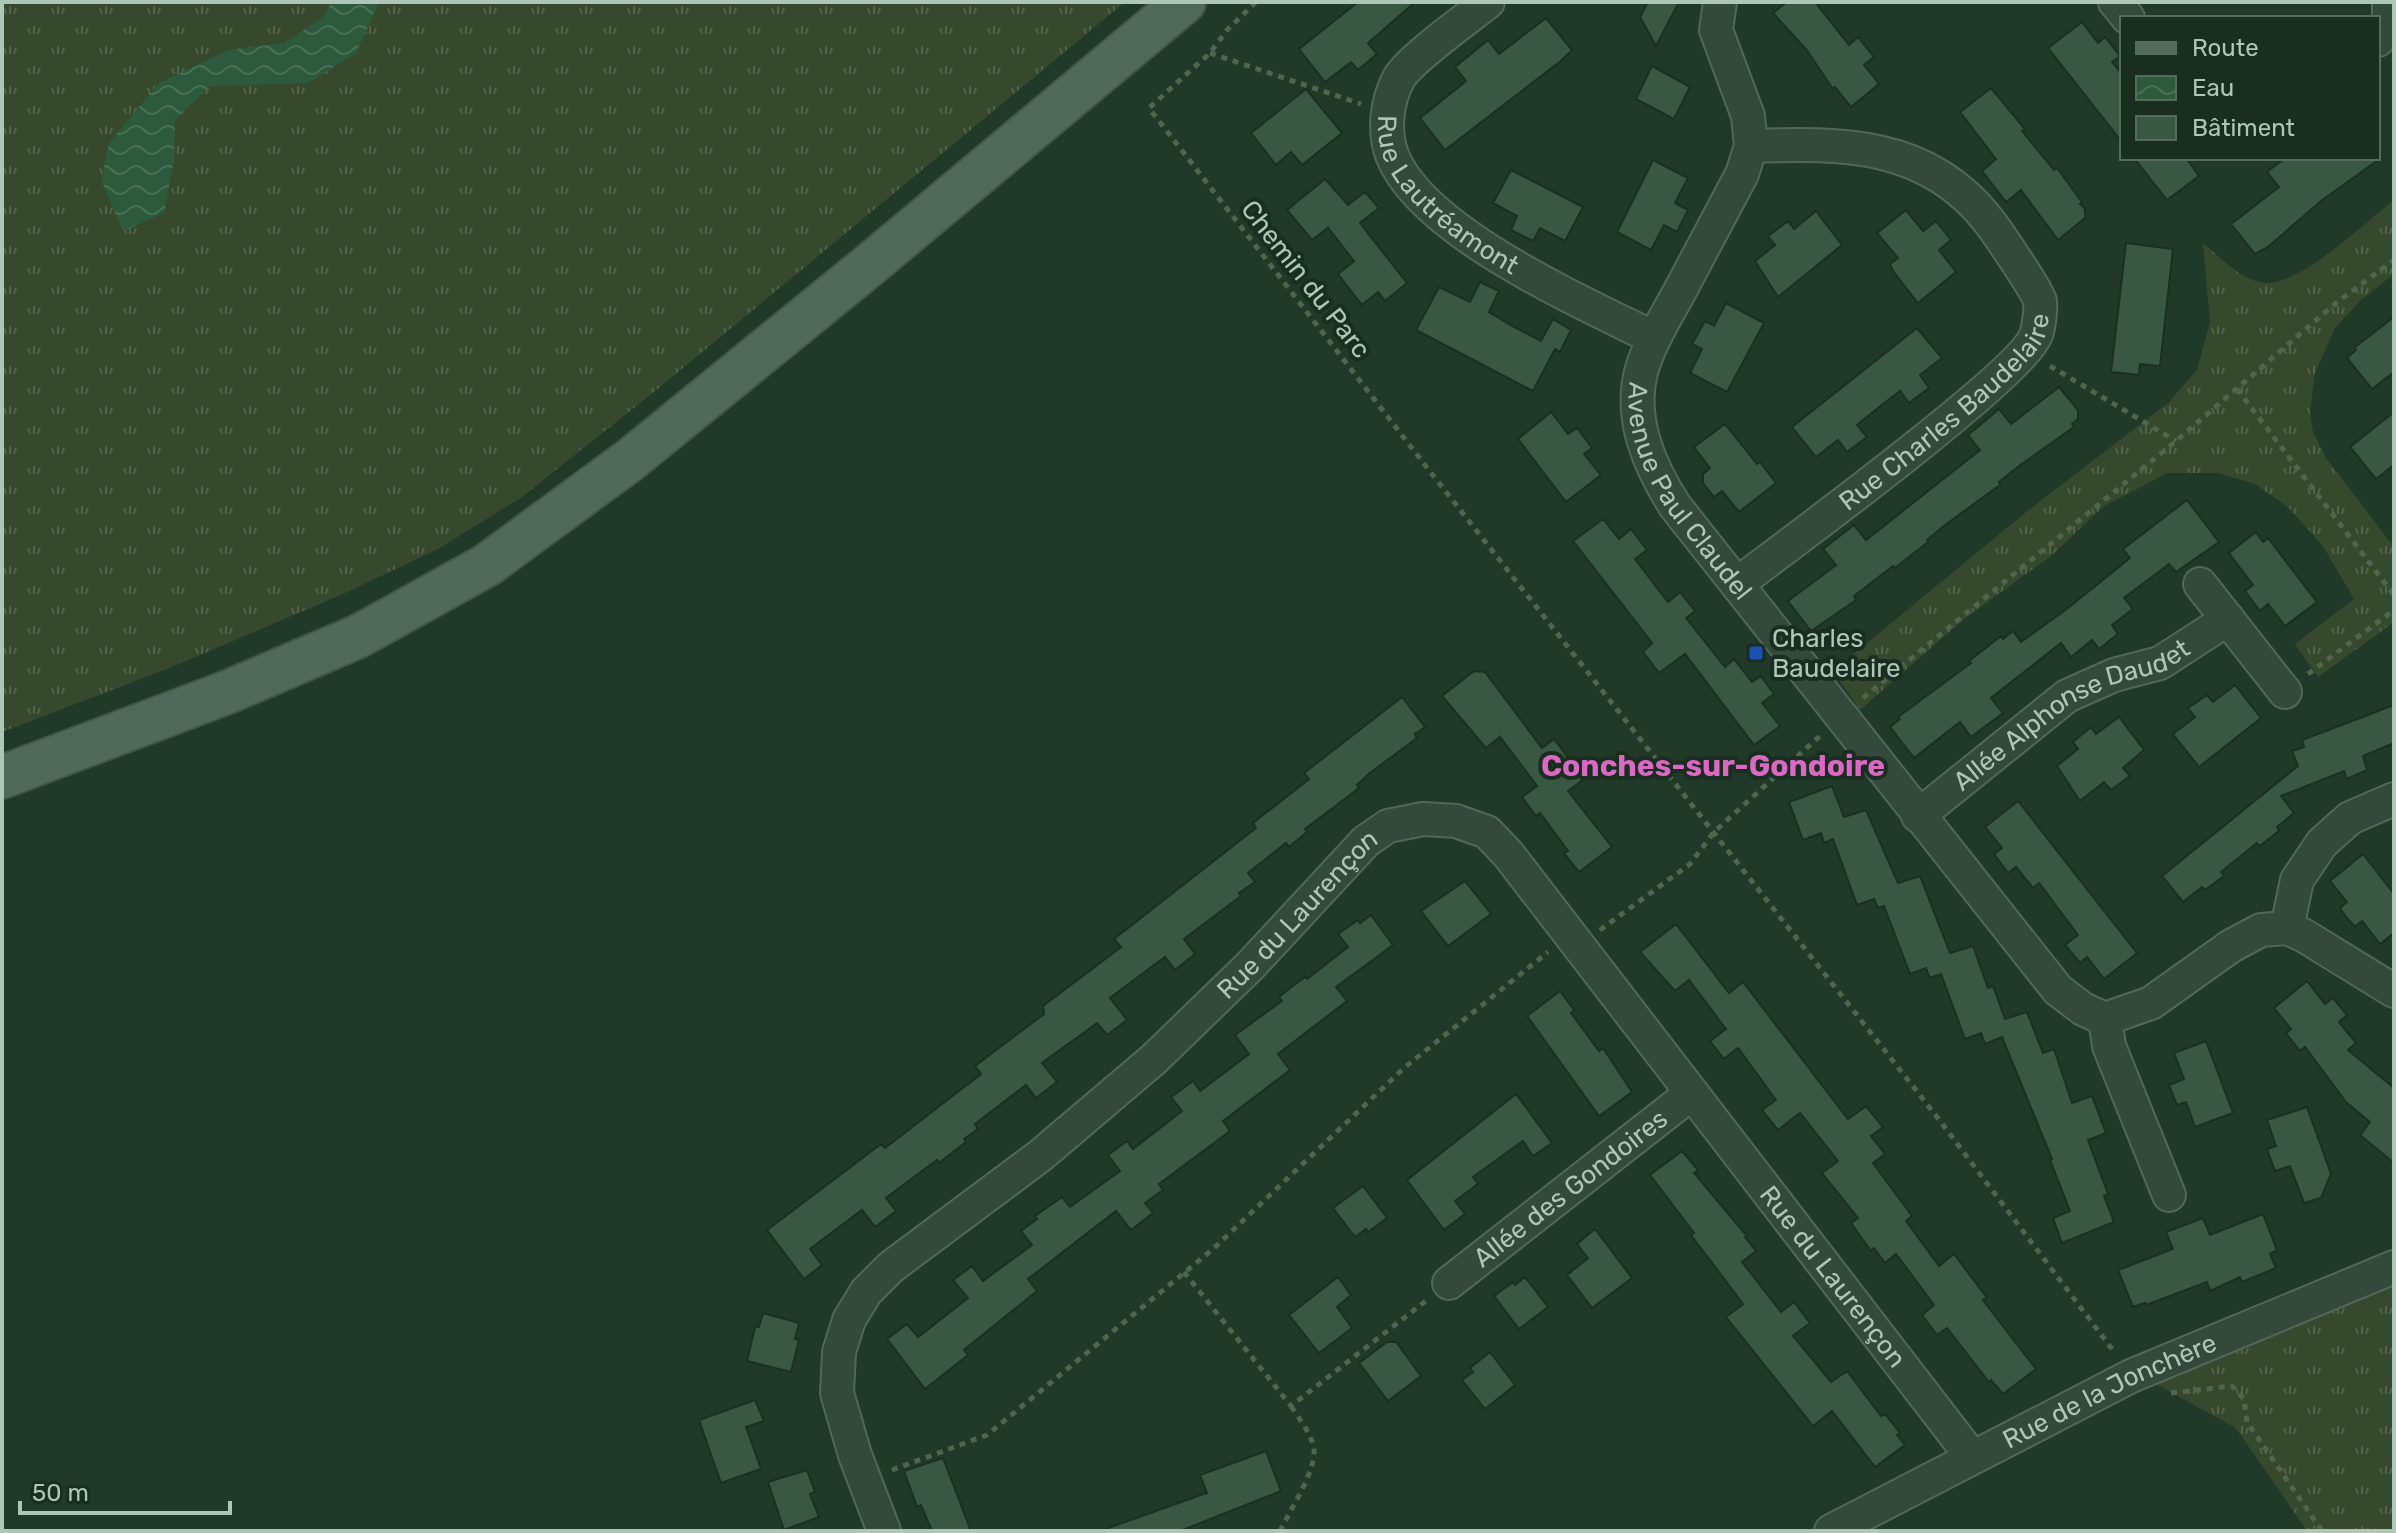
<svg xmlns="http://www.w3.org/2000/svg" width="2396" height="1533" viewBox="0 0 2396 1533" font-family="Rubik,sans-serif">
<defs>
<pattern id="grass-tufts" width="24" height="20" patternUnits="userSpaceOnUse" patternTransform="scale(2)"><rect width="24" height="20" fill="#37492d"/><path d="M3 7l-1-3M5 7V3M7 7l1-3M15 17l-1-3M17 17v-4M19 17l1-3" fill="none" stroke="#516249"/></pattern>
<pattern id="water-waves" width="16" height="10" patternUnits="userSpaceOnUse" patternTransform="scale(2)"><rect width="16" height="10" fill="#2d5a3d"/><path d="M0 5q4-4 8 0t8 0" fill="none" stroke="#497057"/></pattern>
</defs>
<rect width="100%" height="100%" fill="#203928"/>
<path fill="url(#grass-tufts)" d="M 2,2 L 1125,2 L 654,392 L 522,497 L 438,549 L 343,594 L 172,667 L 2,732 Z
M 2394,200 L 2394,274 L 2361,300 L 2335,328 L 2315,373 L 2310,411 L 2313,432 L 2326,458 L 2394,547 L 2394,622 L 2318,677 L 2295,644 L 2354,599 L 2323,546 L 2288,507 L 2255,484 L 2218,473 L 2168,473 L 2104,506 L 2051,556 L 1964,619 L 1860,710 L 1833,671 L 2025,513 L 2168,403 L 2197,370 L 2210,322 L 2203,243 C 2221,258 2245,285 2271,283 C 2306,279 2365,223 2394,200 Z
M 2394,1286 L 2394,1531 L 2307,1531 L 2236,1428 L 2152,1382 Z"/>
<path fill="url(#water-waves)" d="M 332,2 L 379,2 L 356,53 L 308,83 L 210,86 L 175,119 L 174,160 L 164,213 L 123,231 L 101,180 L 109,143 L 159,83 L 229,50 L 284,43 L 322,18 Z"/>
<path fill="#395743" stroke="#1b3022" stroke-width="2" d="M 1358,2 L 1415,2 L 1368,43 L 1377,54 L 1358,70 L 1351,62 L 1325,82 L 1299,49 Z
M 1648,2 L 1679,2 L 1656,46 L 1640,17 Z
M 1787,2 L 1815,2 L 1849,45 L 1858,37 L 1874,57 L 1864,65 L 1879,84 L 1851,107 L 1835,87 L 1833,89 L 1806,49 L 1773,13 Z
M 1546,18 L 1572,50 L 1562,60 L 1445,150 L 1420,118 L 1466,81 L 1455,67 L 1488,40 L 1499,54 Z
M 2082,22 L 2098,43 L 2105,37 L 2120,56 L 2112,62 L 2122,74 L 2122,142 L 2048,48 Z
M 1652,66 L 1690,87 L 1674,119 L 1636,99 Z
M 1991,88 L 2025,129 L 2022,131 L 2054,170 L 2057,168 L 2082,202 L 2080,204 L 2085,209 L 2085,218 L 2058,240 L 2021,190 L 2006,202 L 1982,171 L 1996,159 L 1960,112 Z
M 1306,89 L 1342,133 L 1302,165 L 1291,152 L 1276,165 L 1251,133 Z
M 2134,158 L 2186,158 L 2199,176 L 2167,200 Z
M 2285,158 L 2381,158 L 2321,201 L 2268,247 L 2255,254 L 2231,224 L 2279,187 L 2267,172 Z
M 1653,160 L 1688,178 L 1675,203 L 1688,210 L 1677,232 L 1664,225 L 1651,250 L 1617,232 Z
M 1511,170 L 1583,207 L 1565,241 L 1540,228 L 1533,241 L 1511,230 L 1517,216 L 1493,203 Z
M 1325,179 L 1348,205 L 1365,192 L 1379,208 L 1360,223 L 1407,283 L 1385,301 L 1378,292 L 1362,305 L 1338,274 L 1354,261 L 1328,228 L 1312,240 L 1287,210 Z
M 1906,210 L 1923,231 L 1936,221 L 1951,240 L 1939,250 L 1956,272 L 1918,303 L 1893,271 L 1890,264 L 1898,258 L 1877,233 Z
M 1816,211 L 1842,245 L 1778,297 L 1755,261 L 1775,245 L 1768,236 L 1788,221 L 1794,229 Z
M 2126,243 L 2173,249 L 2160,366 L 2140,364 L 2139,375 L 2111,372 Z
M 1480,282 L 1499,291 L 1489,312 L 1514,327 L 1541,341 L 1553,319 L 1571,330 L 1560,352 L 1555,349 L 1533,391 L 1416,330 L 1439,287 L 1470,302 Z
M 1726,303 L 1764,323 L 1727,392 L 1690,373 L 1702,349 L 1692,344 L 1705,321 L 1714,326 Z
M 2394,317 L 2394,372 L 2372,389 L 2347,358 L 2356,350 L 2355,347 Z
M 1917,328 L 1942,358 L 1920,375 L 1929,388 L 1909,403 L 1900,391 L 1878,408 L 1857,425 L 1867,437 L 1847,452 L 1838,440 L 1816,457 L 1792,427 Z
M 2059,387 L 2078,410 L 2078,419 L 2072,424 L 2074,427 L 2019,466 L 1999,482 L 2000,485 L 1945,525 L 1927,540 L 1928,542 L 1895,568 L 1893,566 L 1854,596 L 1856,600 L 1811,631 L 1788,601 L 1836,565 L 1823,549 L 1854,525 L 1866,540 L 1980,450 L 1968,435 L 1999,409 L 2011,424 Z
M 1551,412 L 1568,434 L 1577,428 L 1592,448 L 1584,454 L 1601,475 L 1566,502 L 1518,439 Z
M 2394,412 L 2394,465 L 2376,479 L 2350,447 Z
M 1725,424 L 1757,464 L 1760,462 L 1776,483 L 1739,512 L 1722,491 L 1714,497 L 1703,483 L 1703,474 L 1710,468 L 1694,447 Z
M 2187,500 L 2219,542 L 2176,572 L 2169,564 L 2124,598 L 2133,609 L 2112,625 L 2118,634 L 2099,649 L 2092,640 L 2071,657 L 2061,643 L 1991,698 L 2003,713 L 1971,737 L 1960,722 L 1914,758 L 1890,727 L 1900,719 L 1898,717 L 1971,663 L 1969,661 L 2001,636 L 2003,639 L 2013,631 L 2021,642 L 2068,608 L 2130,558 L 2123,549 Z
M 1603,519 L 1619,539 L 1631,529 L 1647,550 L 1635,559 L 1668,602 L 1680,592 L 1695,611 L 1686,618 L 1725,667 L 1734,659 L 1752,682 L 1761,676 L 1774,694 L 1762,703 L 1780,726 L 1754,745 L 1685,654 L 1659,673 L 1643,652 L 1652,643 L 1573,541 Z
M 2256,532 L 2263,542 L 2268,538 L 2317,602 L 2285,626 L 2268,604 L 2260,611 L 2245,591 L 2253,585 L 2229,553 Z
M 1474,671 L 1485,672 L 1542,748 L 1554,739 L 1584,779 L 1568,791 L 1612,847 L 1579,872 L 1564,853 L 1568,851 L 1540,813 L 1536,816 L 1522,797 L 1537,786 L 1500,737 L 1486,748 L 1442,696 Z
M 2235,685 L 2261,718 L 2199,767 L 2173,734 L 2195,717 L 2188,708 L 2207,695 L 2213,702 Z
M 1402,697 L 1425,727 L 1415,734 L 1417,738 L 1370,773 L 1357,785 L 1359,788 L 1305,829 L 1307,832 L 1289,847 L 1286,843 L 1248,873 L 1255,882 L 1239,893 L 1241,896 L 1184,939 L 1195,954 L 1175,970 L 1165,957 L 1110,998 L 1127,1020 L 1107,1035 L 1097,1023 L 1042,1063 L 1057,1082 L 1036,1098 L 1026,1085 L 975,1124 L 978,1129 L 964,1139 L 966,1142 L 939,1163 L 937,1160 L 886,1198 L 896,1211 L 875,1227 L 862,1210 L 810,1249 L 822,1265 L 804,1279 L 767,1230 L 881,1144 L 885,1148 L 981,1074 L 975,1066 L 1044,1014 L 1043,1006 L 1121,947 L 1114,939 L 1256,828 L 1253,823 L 1309,779 L 1304,773 Z
M 2394,705 L 2394,743 L 2363,756 L 2367,770 L 2347,779 L 2344,771 L 2281,796 L 2294,813 L 2277,827 L 2279,831 L 2260,846 L 2257,843 L 2221,872 L 2224,876 L 2205,890 L 2202,887 L 2183,902 L 2162,876 L 2298,766 L 2292,751 L 2304,747 L 2302,740 Z
M 2119,717 L 2144,750 L 2123,768 L 2130,776 L 2111,790 L 2104,782 L 2080,801 L 2057,766 L 2078,749 L 2073,742 L 2091,727 L 2096,734 Z
M 1832,786 L 1844,817 L 1866,810 L 1898,883 L 1920,876 L 1950,953 L 1973,946 L 1988,988 L 1993,986 L 2005,1019 L 2027,1012 L 2043,1053 L 2054,1049 L 2072,1103 L 2092,1096 L 2106,1133 L 2088,1140 L 2108,1194 L 2104,1196 L 2114,1222 L 2062,1243 L 2053,1218 L 2070,1211 L 2050,1160 L 2052,1159 L 2002,1037 L 1985,1044 L 1981,1033 L 1965,1039 L 1941,974 L 1930,978 L 1926,968 L 1910,974 L 1884,906 L 1878,908 L 1874,899 L 1857,905 L 1833,839 L 1824,843 L 1821,833 L 1803,840 L 1789,802 Z
M 2018,801 L 2137,953 L 2104,979 L 2087,957 L 2080,963 L 2065,945 L 2078,935 L 2039,883 L 2033,888 L 2016,867 L 2008,873 L 1994,854 L 2002,848 L 1985,827 Z
M 2363,854 L 2394,894 L 2394,933 L 2380,944 L 2362,921 L 2355,927 L 2347,918 L 2340,908 L 2347,902 L 2330,881 Z
M 1465,881 L 1491,914 L 1448,946 L 1421,911 Z
M 1371,915 L 1393,945 L 1336,987 L 1347,1001 L 1278,1054 L 1290,1070 L 1223,1121 L 1230,1131 L 1159,1184 L 1163,1190 L 1145,1203 L 1153,1213 L 1131,1230 L 1116,1211 L 1028,1279 L 1037,1291 L 964,1350 L 968,1355 L 925,1389 L 887,1339 L 907,1324 L 918,1337 L 968,1298 L 953,1280 L 972,1266 L 983,1281 L 1032,1245 L 1021,1231 L 1037,1219 L 1035,1216 L 1062,1197 L 1070,1207 L 1120,1171 L 1108,1155 L 1127,1141 L 1133,1149 L 1182,1111 L 1171,1097 L 1193,1081 L 1200,1091 L 1249,1054 L 1235,1035 L 1282,1001 L 1279,997 L 1294,985 L 1305,977 L 1307,979 L 1348,947 L 1338,934 L 1358,920 L 1360,923 Z
M 1676,924 L 1729,993 L 1743,982 L 1848,1119 L 1866,1106 L 1883,1127 L 1871,1136 L 1885,1154 L 1873,1163 L 1912,1216 L 1906,1221 L 1939,1266 L 1954,1254 L 1987,1298 L 1983,1300 L 2036,1369 L 2003,1394 L 1991,1380 L 1989,1382 L 1947,1328 L 1937,1335 L 1922,1315 L 1934,1305 L 1896,1254 L 1885,1263 L 1874,1248 L 1871,1251 L 1863,1240 L 1851,1223 L 1858,1218 L 1822,1173 L 1838,1161 L 1800,1113 L 1778,1130 L 1762,1110 L 1776,1100 L 1738,1048 L 1724,1059 L 1710,1041 L 1726,1029 L 1689,980 L 1675,991 L 1640,952 Z
M 2307,981 L 2325,1004 L 2333,998 L 2347,1015 L 2339,1022 L 2356,1043 L 2348,1050 L 2394,1088 L 2394,1163 L 2360,1135 L 2370,1122 L 2346,1102 L 2305,1047 L 2300,1051 L 2286,1033 L 2291,1029 L 2274,1008 Z
M 1560,991 L 1574,1010 L 1571,1013 L 1599,1051 L 1603,1048 L 1632,1092 L 1599,1116 L 1527,1016 Z
M 2206,1041 L 2233,1113 L 2195,1127 L 2186,1102 L 2177,1105 L 2169,1085 L 2184,1079 L 2174,1053 Z
M 1516,1094 L 1552,1143 L 1533,1156 L 1523,1141 L 1473,1177 L 1478,1184 L 1455,1201 L 1465,1214 L 1444,1230 L 1407,1180 Z
M 2307,1107 L 2331,1174 L 2321,1198 L 2304,1203 L 2290,1166 L 2275,1171 L 2267,1149 L 2276,1146 L 2267,1120 Z
M 1682,1151 L 1698,1170 L 1694,1173 L 1747,1236 L 1745,1237 L 1756,1251 L 1742,1262 L 1781,1312 L 1794,1302 L 1810,1323 L 1793,1336 L 1831,1382 L 1847,1371 L 1881,1416 L 1885,1414 L 1900,1433 L 1897,1435 L 1905,1445 L 1875,1467 L 1832,1411 L 1813,1426 L 1726,1317 L 1743,1304 L 1691,1235 L 1694,1233 L 1650,1175 Z
M 1363,1186 L 1387,1218 L 1368,1232 L 1366,1229 L 1355,1237 L 1333,1208 Z
M 2263,1214 L 2277,1250 L 2270,1254 L 2276,1268 L 2242,1282 L 2240,1277 L 2210,1291 L 2207,1282 L 2146,1305 L 2145,1303 L 2133,1307 L 2118,1270 L 2173,1249 L 2166,1232 L 2203,1218 L 2210,1235 Z
M 1595,1229 L 1632,1278 L 1592,1308 L 1567,1275 L 1588,1258 L 1577,1244 Z
M 1338,1277 L 1351,1295 L 1337,1307 L 1352,1328 L 1319,1353 L 1289,1315 Z
M 1525,1277 L 1548,1307 L 1519,1329 L 1494,1296 L 1513,1282 L 1515,1285 Z
M 763,1313 L 799,1323 L 795,1339 L 799,1340 L 791,1372 L 747,1361 L 755,1327 L 759,1327 Z
M 1387,1342 L 1396,1342 L 1421,1376 L 1388,1401 L 1359,1363 Z
M 1490,1352 L 1515,1385 L 1485,1409 L 1462,1380 L 1473,1372 L 1470,1368 Z
M 755,1400 L 764,1421 L 746,1427 L 761,1469 L 721,1483 L 699,1420 Z
M 1266,1451 L 1281,1491 L 1180,1531 L 1109,1531 L 1108,1528 L 1207,1493 L 1200,1475 Z
M 943,1458 L 971,1531 L 932,1531 L 921,1505 L 917,1507 L 904,1471 Z
M 807,1470 L 815,1492 L 810,1494 L 819,1517 L 784,1530 L 768,1482 Z"/>
<g fill="none" stroke-linecap="round" stroke-linejoin="round">
<g stroke="#516759" stroke-width="36">
<g id="minor">
<path id="s1" d="M 1488,2 C 1468,18 1410,59 1399,78 C 1387,100 1383,130 1392,155 C 1422,232 1582,302 1654,338"/>
<path id="s2" d="M 1720,2 L 1716,30 L 1748,116 L 1751,146 L 1742,174 C 1722,212 1702,250 1681,289 C 1667,315 1649,343 1641,372 C 1629,420 1650,467 1675,506 L 2058,990 L 2083,1009 L 2105,1019"/>
<path d="M 2115,2 L 2128,18"/>
<path d="M 2378,40 L 2389,18 L 2389,2"/>
<path id="s3" d="M 1737,584 C 1783,549 2028,370 2037,332 C 2039,324 2041,309 2040,301 C 2039,293 1996,230 1988,220 C 1927,142 1842,143 1751,146"/>
<path d="M 2200,584 L 2285,692"/>
<path id="s4" d="M 1918,816 L 2067,696 L 2114,675 L 2160,663 L 2228,619"/>
<path d="M 2287,928 L 2297,880 L 2322,843 L 2350,818 L 2394,799"/>
<path d="M 2105,1019 L 2151,1003 L 2231,946 L 2261,930 L 2287,928 L 2303,935 L 2394,991"/>
<path d="M 2105,1019 L 2109,1046 L 2169,1195"/>
<path id="s5" d="M 1449,1283 L 1692,1093"/>
<path id="s6" d="M 884,1531 L 855,1455 L 837,1393 L 839,1352 L 849,1320 L 866,1292 L 891,1267 L 1041,1155 L 1154,1059 L 1250,966 L 1366,841 L 1388,826 L 1423,819 L 1456,821 L 1487,832 L 1508,854 L 1972,1457"/>
<path id="s7" d="M 1831,1531 L 2131,1376 L 2394,1267"/>
</g>
</g>
<g stroke="#405647" stroke-width="46">
<path id="major" d="M 2,777 L 228,692 L 359,636 L 487,565 L 630,460 L 866,268 L 1184,2"/>
</g>
<path stroke="#50654e" stroke-width="5" stroke-dasharray="6 6" stroke-linecap="butt" d="M 1256,2 L 1227,30 L 1210,53 L 1149,108 L 1432,474 L 1937,1117 L 2115,1353
M 1210,53 L 1361,104
M 2050,366 L 2176,441
M 2237,389 L 2394,595
M 2308,674 L 2394,610
M 1863,698 L 2176,441 L 2336,303 L 2394,260
M 1600,930 L 1690,864 L 1714,832 L 1822,734
M 1184,1272 L 1291,1406 L 1427,1300
M 2171,1393 L 2232,1386 L 2244,1399 L 2247,1422 L 2322,1531
M 892,1470 L 987,1435 L 1213,1249 L 1404,1068 L 1548,952
M 1280,1531 C 1289,1512 1316,1471 1314,1450 C 1312,1434 1299,1419 1291,1406"/>
<use href="#minor" stroke="#34493b" stroke-width="32"/>
<use href="#major" stroke="#51695a" stroke-width="42"/>
</g>
<rect fill="#1a4fb4" stroke="#192e20" stroke-width="3" x="1748" y="645" width="16" height="16" rx="4"/>
<g text-anchor="middle" stroke-width="8" stroke-linejoin="round" paint-order="stroke">
<g font-size="26" fill="#aec6b7" stroke="#192e20">
<text dy="9" stroke="none"><textPath href="#s1" startOffset="262">Rue Lautréamont</textPath></text>
<text transform="translate(1306 279) rotate(52)" y="9">Chemin du Parc</text>
<text dy="9" stroke="none"><textPath href="#s3" startOffset="272">Rue Charles Baudelaire</textPath></text>
<text dy="9" stroke="none"><textPath href="#s2" startOffset="536">Avenue Paul Claudel</textPath></text>
<text dy="9" stroke="none"><textPath href="#s4" startOffset="186">Allée Alphonse Daudet</textPath></text>
<text dy="9" stroke="none"><textPath href="#s6" startOffset="828">Rue du Laurençon</textPath></text>
<text dy="9" stroke="none"><textPath href="#s5" startOffset="154">Allée des Gondoires</textPath></text>
<text dy="9" stroke="none"><textPath href="#s6" startOffset="1620">Rue du Laurençon</textPath></text>
<text dy="9" stroke="none"><textPath href="#s7" startOffset="312">Rue de la Jonchère</textPath></text>
</g>
<g font-size="26" fill="#aec6b7" stroke="#192e20" text-anchor="start">
<text x="1772" y="647">Charles<tspan x="1772" dy="30">Baudelaire</tspan></text>
</g>
<g font-size="30" font-weight="bold" fill="#da69c4" stroke="#192e20">
<text x="1713" y="776">Conches-sur-Gondoire</text>
</g>
</g>
<rect width="2396" height="1533" fill="none" stroke="#aec6b7" stroke-width="8"/>
<rect x="2120" y="16" width="260" height="144" fill="#192e20" stroke="#556b5c" stroke-width="2"/>
<rect x="2136" y="42" width="40" height="12" fill="#51695a" stroke="#556b5c" stroke-width="2"/>
<text x="2192" y="56" font-size="24" fill="#aec6b7">Route</text>
<rect x="2136" y="76" width="40" height="24" fill="url(#water-waves)" stroke="#556b5c" stroke-width="2"/>
<text x="2192" y="96" font-size="24" fill="#aec6b7">Eau</text>
<rect x="2136" y="116" width="40" height="24" fill="#395743" stroke="#556b5c" stroke-width="2"/>
<text x="2192" y="136" font-size="24" fill="#aec6b7">Bâtiment</text>
<path d="M20 1501v12h210v-12" fill="none" stroke="#aec6b7" stroke-width="4"/>
<text x="32" y="1501" font-size="24" fill="#aec6b7" stroke="#192e20" stroke-width="6" paint-order="stroke">50 m</text>
</svg>
